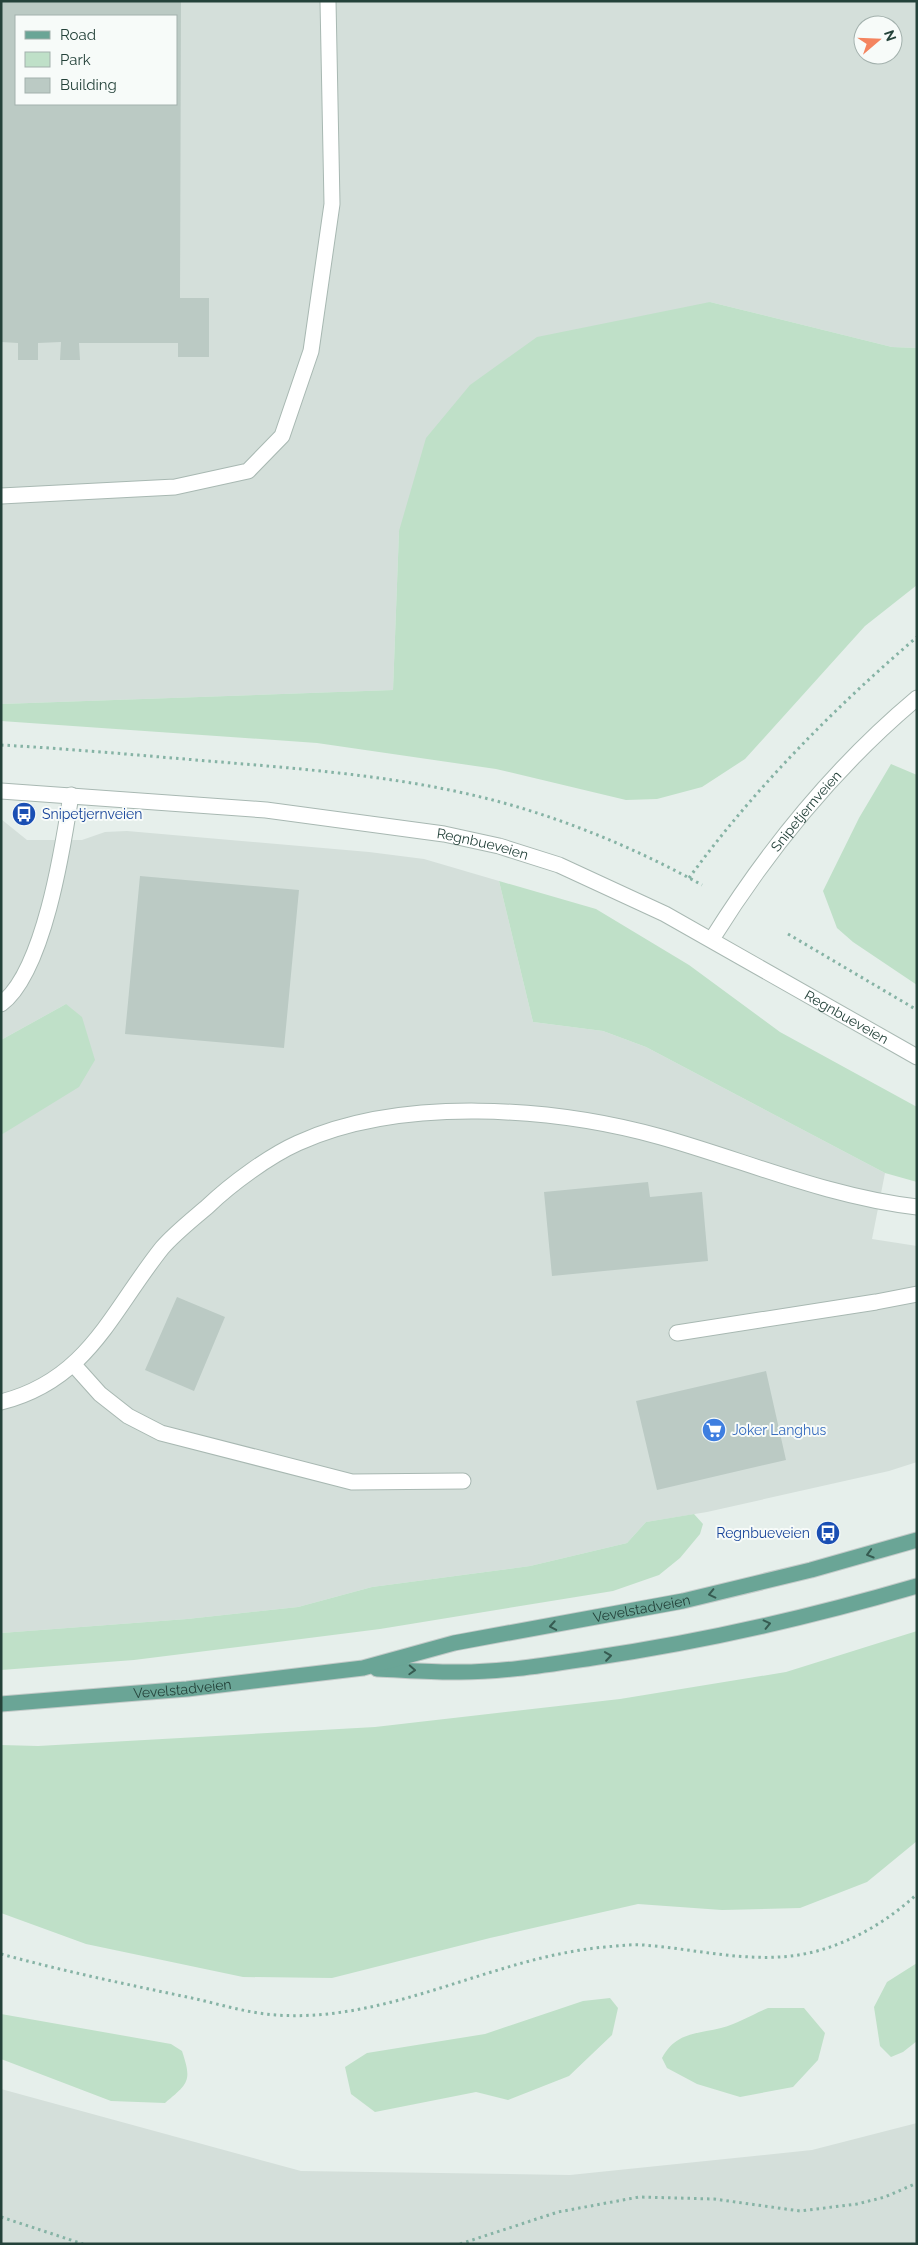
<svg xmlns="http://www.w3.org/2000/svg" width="918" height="2245" viewBox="0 0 918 2245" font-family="Raleway,sans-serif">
<rect width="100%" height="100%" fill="#e6efeb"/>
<path fill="#d4dfda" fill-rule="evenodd" d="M 1,1 L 917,1 L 917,348 L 892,347 L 710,302 L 399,531 L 393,690 L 1,704 ZM 16,16 L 176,16 L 176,104 L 16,104 ZM 863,25 L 893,25 L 893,55 L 863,55 Z
M 1,819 L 27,840 L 82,840 L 105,832 L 127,831 L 369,852 L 424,859 L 499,881 L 533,1022 L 603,1031 L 646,1047 L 885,1173 L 872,1239 L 917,1246 L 917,1462 L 889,1471 L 707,1512 L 646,1522 L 627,1543 L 530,1566 L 372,1587 L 298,1607 L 187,1619 L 1,1633 L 1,1135 L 5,1132 L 66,1004 L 1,1040 Z
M 1,2089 L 301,2171 L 570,2175 L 812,2150 L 917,2123 L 917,2244 L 1,2244 Z"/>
<path fill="#bfe0c8" d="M 710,302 L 892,347 L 917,348 L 917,585 L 865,626 L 745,759 L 702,787 L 657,799 L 626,800 L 496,769 L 317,743 L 1,721 L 1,704 L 393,690 L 399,531 L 426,438 L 470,385 L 537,337 Z
M 891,764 L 917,775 L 917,985 L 853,942 L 837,928 L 823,891 L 859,818 Z
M 499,881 L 596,909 L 689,965 L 780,1032 L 917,1107 L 917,1182 L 885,1173 L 646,1047 L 603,1031 L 533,1022 Z
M 66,1004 L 82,1017 L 95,1060 L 79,1087 L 1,1135 L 1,1040 Z
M 694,1514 L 703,1524 L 700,1534 L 680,1558 L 659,1575 L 613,1591 L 380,1629 L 134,1660 L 1,1670 L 1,1633 L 187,1619 L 298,1607 L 372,1587 L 530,1566 L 627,1543 L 646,1522 Z
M 917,1631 L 917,1841 L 867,1882 L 800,1908 L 722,1910 L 638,1904 L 490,1938 L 332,1978 L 243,1977 L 86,1944 L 1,1913 L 1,1745 L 38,1746 L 375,1727 L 620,1699 L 786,1672 Z
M 917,1963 L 917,2041 L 903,2052 L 891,2057 L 880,2046 L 874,2007 L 887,1982 Z
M 610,1998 L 618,2008 L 612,2035 L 569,2076 L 508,2100 L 476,2092 L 375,2112 L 351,2094 L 345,2067 L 367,2053 L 485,2034 L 583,2001 Z
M 768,2008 L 804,2008 L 825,2033 L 818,2060 L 793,2087 L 740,2097 L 697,2084 L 667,2068 L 662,2058 C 676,2032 697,2034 721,2028 C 737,2024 753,2014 768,2008 Z
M 1,2014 L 171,2044 L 182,2051 C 192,2081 189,2083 165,2103 L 111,2101 L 1,2059 Z"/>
<path fill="#bbcac4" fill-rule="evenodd" d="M 1,1 L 181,1 L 180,298 L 209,298 L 209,357 L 178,357 L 178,343 L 79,343 L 80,360 L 60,360 L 61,342 L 38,343 L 38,360 L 18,360 L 18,343 L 1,342 ZM 16,16 L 176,16 L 176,104 L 16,104 Z
M 140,876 L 299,890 L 284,1048 L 125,1034 Z
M 648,1182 L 650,1197 L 702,1192 L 708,1261 L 552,1276 L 544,1192 Z
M 177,1297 L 225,1317 L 194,1391 L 145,1370 Z
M 766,1371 L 786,1460 L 657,1490 L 636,1401 Z"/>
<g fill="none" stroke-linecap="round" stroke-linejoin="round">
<g stroke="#a8b8b2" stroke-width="17">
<g id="minor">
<path d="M 1,496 L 175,487 L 248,471 L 282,436 L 311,351 L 332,204 L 328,1"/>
<path id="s1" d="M 1,791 L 266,810 L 444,834 L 499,846 L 559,865 L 665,914 L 917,1057"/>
<path id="s2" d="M 712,939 C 767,851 837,765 917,698"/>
<path d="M 1,1004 C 44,972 63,847 71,795"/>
<path d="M 677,1333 L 876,1302 L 917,1294"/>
<path d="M 74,1365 L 100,1394 L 128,1416 L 161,1433 L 352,1482 L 463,1481"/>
<path d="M 1,1402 C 88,1380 111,1312 162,1248 C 175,1233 193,1219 208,1206 C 231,1184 269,1156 298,1143 C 402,1096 553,1107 661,1137 C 746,1161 829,1197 917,1207"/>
</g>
</g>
<g stroke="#c2cac8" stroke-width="17">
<g id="major">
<path d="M 377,1669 C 402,1670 427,1672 452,1672 C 498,1673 546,1665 592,1658 C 701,1642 811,1617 917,1586"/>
<path id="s3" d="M 1,1704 L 187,1689 L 363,1668 L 454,1643 L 683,1601 L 811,1570 L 917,1540"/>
</g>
</g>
<path stroke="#86b3a5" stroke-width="3" stroke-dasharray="2.5 4" stroke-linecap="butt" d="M 1,745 C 74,749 147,756 220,762 C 317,770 417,778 511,805 C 577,824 643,852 702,885
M 689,878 C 754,789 833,709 917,637
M 788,934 L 917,1010
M 1,1954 C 63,1971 125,1984 187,1997 C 216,2003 246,2013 276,2015 C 390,2023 493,1957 605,1947 C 618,1946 631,1944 643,1945 C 698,1949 754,1965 809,1953 C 849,1944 887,1922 917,1894
M 1,2217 L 83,2244
M 460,2244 L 558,2212 L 639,2197 L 714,2199 L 800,2211 L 857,2204 L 885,2197 L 917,2183"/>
<use href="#minor" stroke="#fff" stroke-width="15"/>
<use href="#major" stroke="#6aa596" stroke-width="15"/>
</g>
<defs><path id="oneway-chevron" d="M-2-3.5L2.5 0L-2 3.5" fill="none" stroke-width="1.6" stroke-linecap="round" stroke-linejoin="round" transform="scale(1.25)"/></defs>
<g stroke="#365b51">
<use href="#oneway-chevron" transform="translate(870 1554) rotate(164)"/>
<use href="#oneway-chevron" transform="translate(712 1594) rotate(167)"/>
<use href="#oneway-chevron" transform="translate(767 1624) rotate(-13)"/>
<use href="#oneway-chevron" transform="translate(553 1626) rotate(170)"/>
<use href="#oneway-chevron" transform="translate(608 1656) rotate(-8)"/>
<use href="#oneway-chevron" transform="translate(412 1670) rotate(3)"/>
</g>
<defs>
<g id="bus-disc" transform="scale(1.25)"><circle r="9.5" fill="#1a4fb4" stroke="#f7fbf9"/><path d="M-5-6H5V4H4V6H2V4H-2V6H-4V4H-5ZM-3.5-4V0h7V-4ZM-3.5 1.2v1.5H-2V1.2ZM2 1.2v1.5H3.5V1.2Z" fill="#fff"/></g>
<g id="supermarket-disc" transform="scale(1.25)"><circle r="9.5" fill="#3f7fe0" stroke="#f7fbf9"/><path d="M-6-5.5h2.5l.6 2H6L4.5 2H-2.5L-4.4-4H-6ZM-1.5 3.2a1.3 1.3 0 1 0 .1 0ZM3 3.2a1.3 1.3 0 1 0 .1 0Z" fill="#fff"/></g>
</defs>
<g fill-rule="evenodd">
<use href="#bus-disc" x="24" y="814"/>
<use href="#supermarket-disc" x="714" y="1430"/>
<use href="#bus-disc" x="828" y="1533"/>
</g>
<g text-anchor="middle" stroke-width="4" stroke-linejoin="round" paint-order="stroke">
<g font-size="14" fill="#24423a" stroke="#f7fbf9">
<text dy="5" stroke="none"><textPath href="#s2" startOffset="159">Snipetjernveien</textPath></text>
<text dy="5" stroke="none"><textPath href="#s1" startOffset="485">Regnbueveien</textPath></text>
<text dy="5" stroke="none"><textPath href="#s1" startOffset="890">Regnbueveien</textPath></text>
<text dy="5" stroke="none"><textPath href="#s3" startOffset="649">Vevelstadveien</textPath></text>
<text dy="5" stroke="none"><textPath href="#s3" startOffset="182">Vevelstadveien</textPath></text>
</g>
<g font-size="14" fill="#164399" stroke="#f7fbf9" text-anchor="start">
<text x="42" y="819">Snipetjernveien</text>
<text x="810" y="1538" text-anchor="end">Regnbueveien</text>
</g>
<g font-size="14" fill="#366cbe" stroke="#f7fbf9" text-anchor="start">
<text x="732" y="1435">Joker Langhus</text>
</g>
</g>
<rect width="918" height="2245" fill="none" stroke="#24423a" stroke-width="5"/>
<rect x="15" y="15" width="162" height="90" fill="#f7fbf9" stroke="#a3b1ad"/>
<rect x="25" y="31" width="25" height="8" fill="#6aa596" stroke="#a3b1ad"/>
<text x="60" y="40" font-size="15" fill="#24423a">Road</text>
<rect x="25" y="52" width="25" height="15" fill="#bfe0c8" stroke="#a3b1ad"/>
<text x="60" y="65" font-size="15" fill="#24423a">Park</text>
<rect x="25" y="78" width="25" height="15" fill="#bbcac4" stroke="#a3b1ad"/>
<text x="60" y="90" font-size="15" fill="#24423a">Building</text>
<g transform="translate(878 40) rotate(71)"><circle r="24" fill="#f7fbf9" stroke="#a3b1ad"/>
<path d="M0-4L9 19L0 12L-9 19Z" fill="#f4845f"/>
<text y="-8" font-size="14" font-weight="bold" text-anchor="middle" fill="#24423a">N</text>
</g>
</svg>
